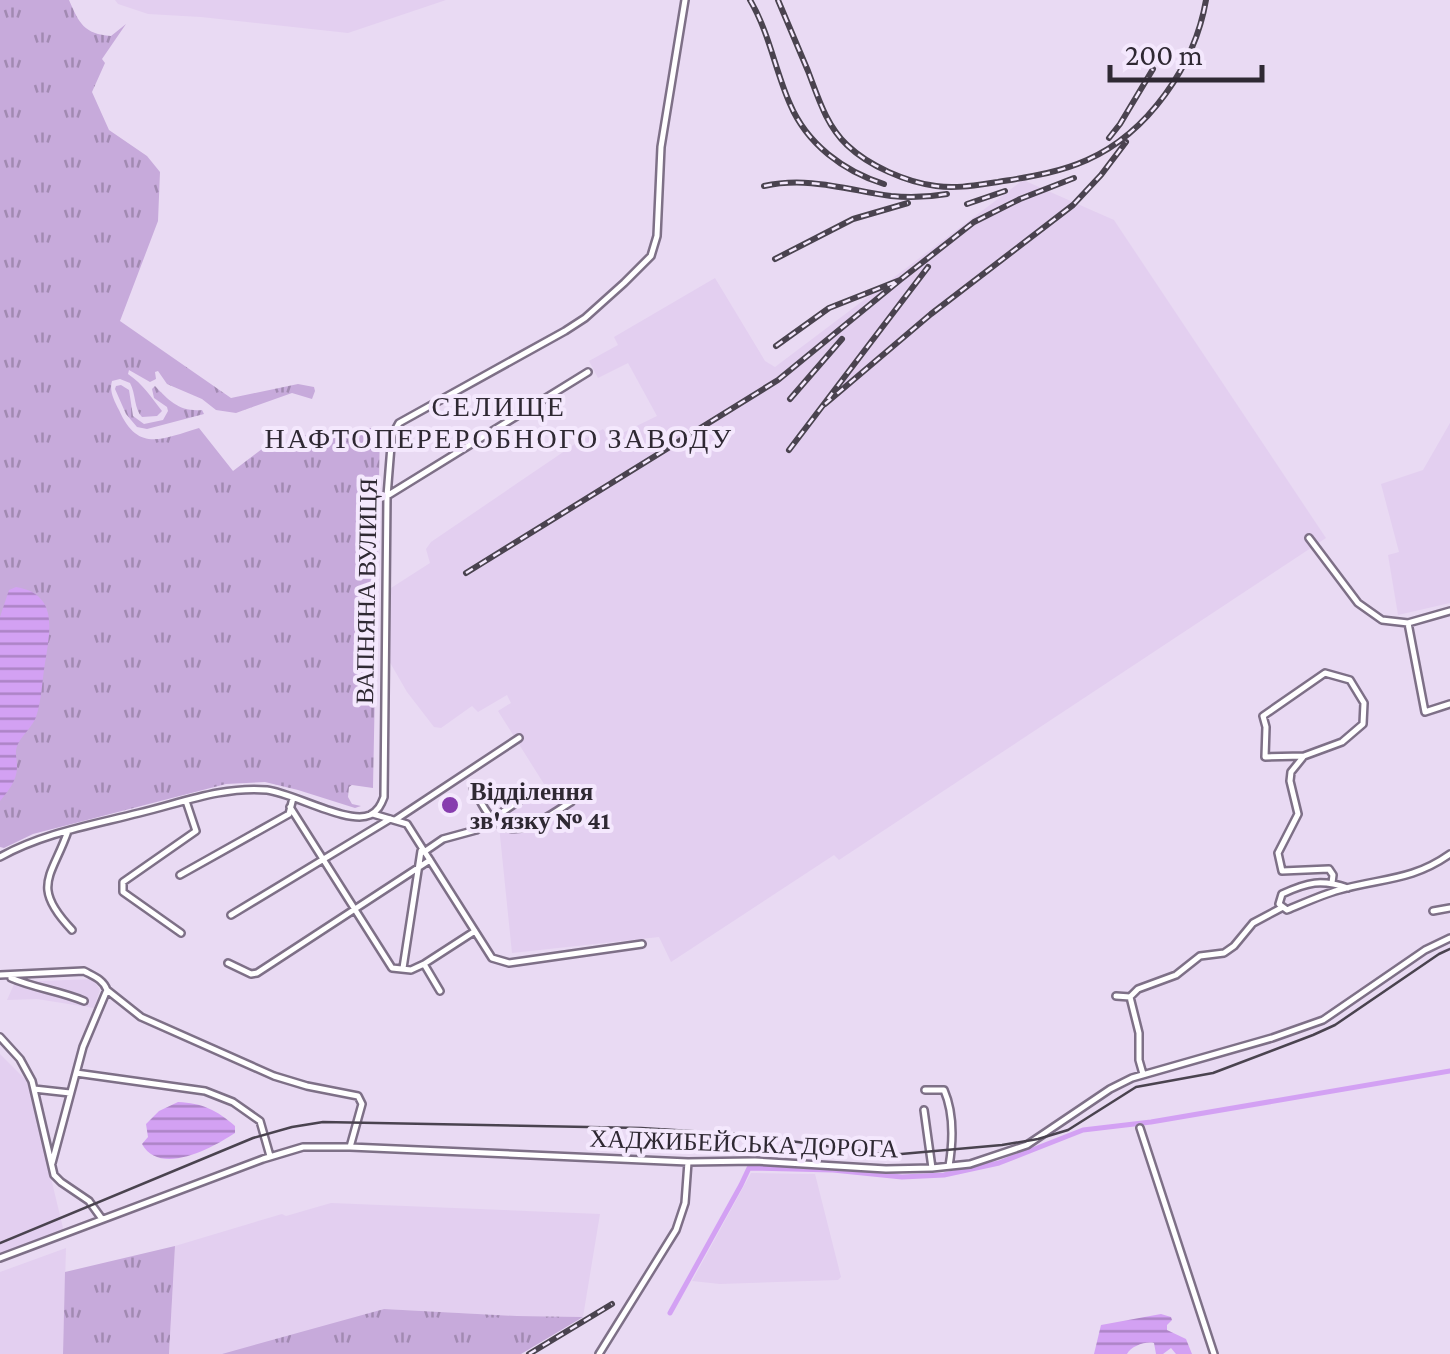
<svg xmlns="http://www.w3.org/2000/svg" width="1450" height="1354" viewBox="0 0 1450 1354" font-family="'Crimson Pro',serif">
<defs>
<pattern id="grass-tufts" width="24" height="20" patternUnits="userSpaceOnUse" patternTransform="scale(2.5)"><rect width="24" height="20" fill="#c7aadb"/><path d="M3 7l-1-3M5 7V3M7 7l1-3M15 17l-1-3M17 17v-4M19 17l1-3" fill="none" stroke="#a28ab2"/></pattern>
<pattern id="water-rules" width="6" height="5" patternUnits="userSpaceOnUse" patternTransform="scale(2.5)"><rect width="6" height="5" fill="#d3a1f3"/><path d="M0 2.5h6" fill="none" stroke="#ac83c5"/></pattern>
</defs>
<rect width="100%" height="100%" fill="#e9daf3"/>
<path fill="#e3cff0" d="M 115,0 L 446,0 L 348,33 L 201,17 L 148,14 L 118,4 Z
M 1023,180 L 1114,220 L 1326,538 L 839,860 L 834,855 L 671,962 L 659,937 L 512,953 L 498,816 L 544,784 L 498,711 L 511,703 L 507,695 L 478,712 L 472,706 L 441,728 L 434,727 L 407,692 L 388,659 L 391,588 L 430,563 L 426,549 L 431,542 L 575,444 L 603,429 L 610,439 L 657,416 L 628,363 L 598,378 L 589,361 L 618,345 L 614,337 L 715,278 L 765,361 L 775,367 Z
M 1450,423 L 1450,603 L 1398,615 L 1388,555 L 1399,552 L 1381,484 L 1423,470 Z
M 93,979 L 100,990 L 94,1008 L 37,999 L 7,1000 L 15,982 Z
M 0,1054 L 30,1084 L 29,1087 L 64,1232 L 0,1257 Z
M 751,1173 L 815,1174 L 841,1277 L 838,1280 L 720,1284 L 692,1281 Z
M 331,1203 L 600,1214 L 583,1317 L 517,1316 L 384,1309 L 230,1354 L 169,1354 L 175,1246 L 282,1214 L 286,1216 Z
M 66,1248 L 63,1354 L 0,1354 L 0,1272 Z"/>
<path fill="url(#grass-tufts)" d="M 0,0 L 69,0 C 79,23 84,34 111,36 L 126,24 L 102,59 L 105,63 L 92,92 L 109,130 L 147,156 L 160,172 L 158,221 L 120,321 L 231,398 L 298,384 L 314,387 L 315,391 L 312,399 L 292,393 L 236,413 L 216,410 L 202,399 L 167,384 L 158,371 L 155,372 L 156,379 L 150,382 L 129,370 L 128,374 C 143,384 151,397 162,411 L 157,416 L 142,417 C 134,409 136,394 130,383 L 120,379 L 112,381 C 109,391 114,400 119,410 C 138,453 162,439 199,428 L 233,471 L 270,443 L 287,450 L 302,436 L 315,432 L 339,433 L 362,428 L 380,428 L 373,788 L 352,785 L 349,787 L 348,797 L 352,804 L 361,806 L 355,808 L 298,790 L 265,782 L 226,784 L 33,834 L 4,848 L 0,847 Z
M 121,385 L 129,390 L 133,416 L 144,424 L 163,420 L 168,411 L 167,407 L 154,398 L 152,389 L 155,386 C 169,401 180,412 202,410 L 204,414 L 147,429 L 137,427 L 126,414 L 115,389 L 116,386 Z
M 175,1246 L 169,1354 L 63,1354 L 65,1272 Z
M 384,1309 L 517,1316 L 583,1317 L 521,1354 L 222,1354 Z"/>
<path fill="url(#water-rules)" d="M 16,587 C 59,594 50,631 45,663 C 42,681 42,699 36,717 C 33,726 23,734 18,744 C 14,752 17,758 17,767 C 17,781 8,791 0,801 L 0,617 L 9,590 Z
M 178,1102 C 202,1103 217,1110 235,1126 L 235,1133 C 214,1147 160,1177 142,1144 L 148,1137 L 146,1124 L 159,1111 Z
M 1161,1314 L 1171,1317 L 1172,1320 L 1167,1325 L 1167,1330 L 1186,1339 L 1192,1354 L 1176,1354 L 1171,1348 L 1163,1354 L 1156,1354 L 1154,1343 C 1146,1341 1131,1346 1127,1354 L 1094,1354 L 1101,1325 Z"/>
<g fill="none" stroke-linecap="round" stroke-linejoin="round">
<path stroke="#d3a1f3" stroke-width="5" d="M 670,1313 L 741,1185 L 749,1168 L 833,1170 L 902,1177 L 944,1175 L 999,1163 L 1083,1130 L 1151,1122 L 1450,1071"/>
<g stroke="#7e7087" stroke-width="10">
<path id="minor" d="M 387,496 L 588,372
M 1309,538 L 1358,603 L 1382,620 L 1408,623 L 1450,611
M 1408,623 L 1425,712 L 1450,704
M 1304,756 L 1265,757 L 1266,727 L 1263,716 L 1325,673 L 1350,680 L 1364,703 L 1363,724 L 1342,742 L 1304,756 L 1291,772 L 1290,781 L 1298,814 L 1278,853 L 1282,871 L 1329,869 L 1333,875 L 1332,883
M 473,788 C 479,798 486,815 496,822 C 520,841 551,814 571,802
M 290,807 L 392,968 L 411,970 L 424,964 L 475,931
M 373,814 L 407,824 L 492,958 L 509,963 L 642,944
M 395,820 L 519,738
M 68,831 C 52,877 30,886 72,930
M 424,852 L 443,839 L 476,830 L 535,790
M 0,857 C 43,833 92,825 139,813 C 181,803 223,786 267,790 C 293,793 348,825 370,815 C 378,811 381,805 384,797 L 387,496 L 391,446 L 393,434 L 399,423 L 565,331 L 585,318 L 624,283 L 651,256 L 657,236 L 661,147 L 685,0
M 180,875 L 289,814 L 293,798
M 1348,888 C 1321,879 1308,882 1282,894 L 1279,904 L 1287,910 C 1304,903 1321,895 1339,890 C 1381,878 1412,881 1450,854
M 1433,911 L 1450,908
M 231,915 L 390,819
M 181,933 L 123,892 L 123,882 L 196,831 L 186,801
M 228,963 L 251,974 L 257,973 L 430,860
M 424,964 L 440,991
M 403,968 L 421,851
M 0,975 L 84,971 C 93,976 103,979 107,990 L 141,1017 L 274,1076 L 307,1086 L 358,1096 L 362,1104 L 350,1147
M 11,978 C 34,988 60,991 84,1001
M 1116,996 L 1130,997
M 0,1037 L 20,1059 L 32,1081 L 54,1175 L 61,1182 L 89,1201 L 102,1219
M 76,1073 L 205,1091 L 233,1102 L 260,1121 L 270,1156
M 1143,1074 L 1139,1060 L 1139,1033 L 1130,997 L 1138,989 L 1176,975 L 1200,956 L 1224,953 L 1234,946 L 1253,923 L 1283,907
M 34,1089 L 70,1093
M 925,1090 L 944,1090 C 954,1113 953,1142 949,1166
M 924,1110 L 932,1168
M 1140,1128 L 1214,1354
M 52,1163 L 83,1047 L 107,990
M 0,1258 L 263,1159 L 303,1147 L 350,1147 L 688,1162 L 755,1161 L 886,1169 L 932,1168 L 970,1164 L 1027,1145 L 1110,1089 L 1132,1078 L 1272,1038 L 1323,1020 L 1425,950 L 1450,938
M 599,1354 L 676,1230 L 685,1203 L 688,1162"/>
</g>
<use href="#minor" stroke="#fff" stroke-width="5"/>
<path stroke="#4a434f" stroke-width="2.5" d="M 0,1243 L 253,1138 L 292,1127 L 323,1122 L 641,1128 L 740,1134 L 890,1155 L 1002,1145 L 1038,1139 L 1068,1130 L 1136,1087 L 1213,1073 L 1313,1035 L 1335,1025 L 1439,954 L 1450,949"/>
<g stroke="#4a434f" stroke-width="6">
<path id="rail" d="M 750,0 C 769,32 775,70 790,104 C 807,144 843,171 884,184
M 778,0 C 788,24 798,47 808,71 C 818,97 826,125 847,145 C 869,166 906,182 936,186 C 957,189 977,185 998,182 C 1028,177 1058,173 1087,160 C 1148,133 1195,65 1206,0
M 1109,138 L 1120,124 L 1153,69
M 764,186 C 808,176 848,190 891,196 C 910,198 929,197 947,194
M 967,204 L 1005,191
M 775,259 L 853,219 L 908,203
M 776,346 L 829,308 L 900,280 L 974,222 L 1020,199 L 1074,178
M 790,399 L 842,339
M 825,404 L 931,314 L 1073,205 L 1101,175 L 1126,142
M 789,450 L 928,267
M 466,573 L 778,380 L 900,280
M 529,1354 L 612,1304"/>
</g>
<use href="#rail" stroke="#f4e8fd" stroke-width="2.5" stroke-dasharray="8" stroke-linecap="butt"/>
</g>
<circle fill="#873dae" stroke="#f4e8fd" stroke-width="4" cx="450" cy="805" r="10"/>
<g text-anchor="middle" stroke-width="8" stroke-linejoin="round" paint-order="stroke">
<g font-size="25" fill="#2f2933" stroke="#f4e8fd">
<text transform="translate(366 591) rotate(-89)" y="9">ВАПНЯНА ВУЛИЦЯ</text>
<text transform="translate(744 1143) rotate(2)" y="9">ХАДЖИБЕЙСЬКА ДОРОГА</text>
</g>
<g font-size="25" font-weight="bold" fill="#2f2933" stroke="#f4e8fd" text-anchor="start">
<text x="470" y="800">Відділення<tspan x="470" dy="29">зв'язку № 41</tspan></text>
</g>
<g font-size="28" letter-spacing="2.5" fill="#2f2933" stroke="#f4e8fd">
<text x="499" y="416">СЕЛИЩЕ<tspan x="499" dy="32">НАФТОПЕРЕРОБНОГО ЗАВОДУ</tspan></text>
</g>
</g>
<path d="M1110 65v15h152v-15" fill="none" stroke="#2f2933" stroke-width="5"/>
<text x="1125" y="65" font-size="30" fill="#2f2933" stroke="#f4e8fd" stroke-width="8" paint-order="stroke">200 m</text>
</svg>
